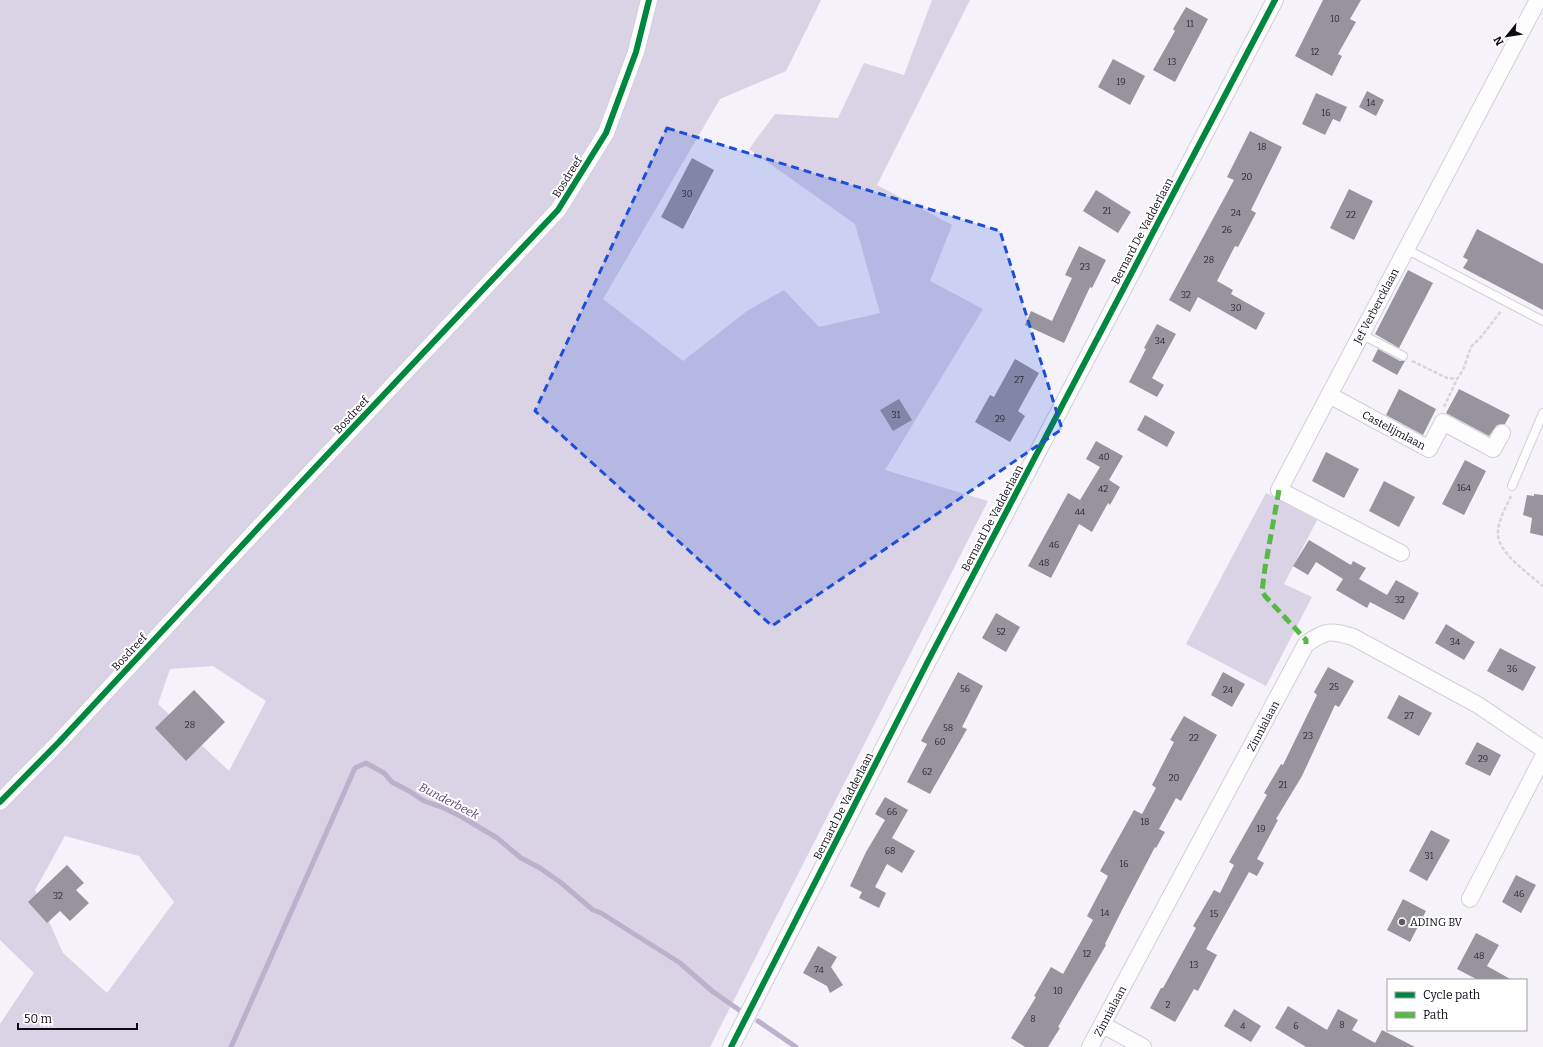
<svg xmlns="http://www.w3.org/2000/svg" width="1543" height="1047" viewBox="0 0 1543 1047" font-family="Bitter,serif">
<rect width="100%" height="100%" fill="#f5f2f9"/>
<path fill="#dad3e5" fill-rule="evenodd" d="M 0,0 L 821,0 L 786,71 L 720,99 L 603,299 L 683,361 L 747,311 L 784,290 L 819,327 L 880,313 L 855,224 L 749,149 L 775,114 L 838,118 L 864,63 L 904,75 L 932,0 L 970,0 L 877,185 L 952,225 L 930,281 L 983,309 L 885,470 L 988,501 L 710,1047 L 0,1047 L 0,1024 L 34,973 L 0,940 ZM 213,666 L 266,701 L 229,771 L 158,704 L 170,669 ZM 65,836 L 139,856 L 174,902 L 107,993 L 63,953 L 35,890 Z
M 1266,493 L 1317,520 L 1284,584 L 1312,597 L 1266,686 L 1186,644 Z"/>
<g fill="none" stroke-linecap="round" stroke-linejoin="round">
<path stroke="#bcb0cc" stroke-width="5" d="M 758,1021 L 796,1047
M 231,1047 L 355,768 L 366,763 L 384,773 L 392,782 L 409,791 L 424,801 L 444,808 L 462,817 L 497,838 L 521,858 L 540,868 L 560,882 L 593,910 L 601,913 L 680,963 L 712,991 L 742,1012"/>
</g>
<path fill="#98949d" d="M 1323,0 L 1361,0 L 1350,19 L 1356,22 L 1338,54 L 1342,56 L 1332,76 L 1295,56 Z
M 1186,7 L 1208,19 L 1175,82 L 1153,70 L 1175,31 L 1173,29 Z
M 1113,59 L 1145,76 L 1130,105 L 1098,87 Z
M 1367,91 L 1384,100 L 1376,116 L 1359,107 Z
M 1316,93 L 1347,107 L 1340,122 L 1333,119 L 1325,135 L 1302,124 Z
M 1250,131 L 1282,147 L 1251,210 L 1256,213 L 1238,247 L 1235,246 L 1217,281 L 1233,290 L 1231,294 L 1265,313 L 1256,330 L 1198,297 L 1190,312 L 1169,300 L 1234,180 L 1227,177 Z
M 692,158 L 714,170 L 683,229 L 661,217 Z
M 1349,189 L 1373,201 L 1354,240 L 1330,228 Z
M 1096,190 L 1131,212 L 1118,233 L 1083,211 Z
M 1477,229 L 1543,264 L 1543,310 L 1463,268 L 1468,260 L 1463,257 Z
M 1079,246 L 1106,260 L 1092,288 L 1090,287 L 1064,343 L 1025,325 L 1031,311 L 1052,321 L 1072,278 L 1065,275 Z
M 1408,270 L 1433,283 L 1399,348 L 1375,334 Z
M 1157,324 L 1176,334 L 1152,378 L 1164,385 L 1157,397 L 1129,382 L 1146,349 L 1144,348 Z
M 1378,349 L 1400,361 L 1405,361 L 1397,375 L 1372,361 Z
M 1015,359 L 1039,373 L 1018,411 L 1025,416 L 1010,442 L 975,422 L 990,395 L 994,397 Z
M 1399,389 L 1436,409 L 1423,435 L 1386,415 Z
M 1459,389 L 1510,415 L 1505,424 L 1497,425 L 1489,436 L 1446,413 Z
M 899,399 L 912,420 L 893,431 L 880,410 Z
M 1145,415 L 1175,432 L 1167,447 L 1137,430 Z
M 1096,441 L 1123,456 L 1109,480 L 1120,487 L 1110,505 L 1108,503 L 1092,532 L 1079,524 L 1051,578 L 1028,566 L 1068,493 L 1080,500 L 1100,467 L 1086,459 Z
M 1326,452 L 1359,469 L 1344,498 L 1312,481 Z
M 1465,460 L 1486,471 L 1464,515 L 1442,504 Z
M 1384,481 L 1415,497 L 1399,527 L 1369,511 Z
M 1534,494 L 1543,495 L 1543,536 L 1530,533 L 1532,518 L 1523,515 L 1527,495 L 1534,496 Z
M 1309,540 L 1351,565 L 1353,561 L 1366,568 L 1359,579 L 1387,595 L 1396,580 L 1419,593 L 1404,620 L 1370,602 L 1367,608 L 1336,590 L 1343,579 L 1316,562 L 1308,575 L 1293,566 Z
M 996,613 L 1020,627 L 1006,652 L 982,638 Z
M 1446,624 L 1475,642 L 1464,660 L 1435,643 Z
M 1500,648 L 1536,667 L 1523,691 L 1487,671 Z
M 1328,667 L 1354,681 L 1339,707 L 1335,705 L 1302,776 L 1276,819 L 1278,820 L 1257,859 L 1264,863 L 1257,876 L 1249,872 L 1206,949 L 1217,955 L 1198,991 L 1194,989 L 1175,1022 L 1150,1008 L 1161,988 L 1163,988 L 1196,928 L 1193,926 L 1214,890 L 1220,893 L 1234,865 L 1229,862 L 1267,795 L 1264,793 L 1281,764 L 1283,765 L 1317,695 L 1314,692 Z
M 958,672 L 983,686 L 962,727 L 967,729 L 930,794 L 907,782 L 927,744 L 921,741 Z
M 1223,672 L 1245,684 L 1232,707 L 1211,695 Z
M 194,690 L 225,722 L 186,761 L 155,728 Z
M 1399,695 L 1432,713 L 1419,736 L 1387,718 Z
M 1184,716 L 1217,735 L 1181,801 L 1176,798 L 1159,829 L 1165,832 L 1156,848 L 1155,847 L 1122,910 L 1105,944 L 1106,945 L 1058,1027 L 1060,1028 L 1048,1047 L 1025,1047 L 1011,1038 L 1036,997 L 1034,996 L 1051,967 L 1063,974 L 1093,920 L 1087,916 L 1108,876 L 1100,871 L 1134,810 L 1142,814 L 1156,788 L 1152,785 L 1174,742 L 1170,740 Z
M 1477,742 L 1501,755 L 1490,776 L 1465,764 Z
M 885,797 L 908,810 L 892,838 L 915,851 L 902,873 L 887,864 L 875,887 L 886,893 L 879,908 L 859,898 L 862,892 L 850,886 L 866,852 L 885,820 L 875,814 Z
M 1431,830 L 1450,840 L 1427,881 L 1409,871 Z
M 67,865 L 84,883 L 76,890 L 89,903 L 70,921 L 60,911 L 47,923 L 28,902 Z
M 1516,875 L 1536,885 L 1521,913 L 1502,902 Z
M 1403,899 L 1426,911 L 1410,942 L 1387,930 Z
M 1476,933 L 1499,945 L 1487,966 L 1512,980 L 1478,980 L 1457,969 Z
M 818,946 L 837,957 L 831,967 L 843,985 L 830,993 L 827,986 L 803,973 Z
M 1288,1006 L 1327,1030 L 1338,1009 L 1358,1020 L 1352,1030 L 1375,1043 L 1382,1030 L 1415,1047 L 1306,1047 L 1275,1028 Z
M 1234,1009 L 1261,1026 L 1251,1042 L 1224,1026 Z"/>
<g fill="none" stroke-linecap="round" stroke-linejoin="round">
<g stroke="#d2ced8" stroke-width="10">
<path id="service" d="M 1406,249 L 1543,321
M 1361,334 L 1403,356
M 1512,486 L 1543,413"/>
</g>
<g stroke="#d2ced8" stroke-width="18">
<path id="minor" d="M 1329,395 L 1429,449 L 1443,422 L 1493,449 L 1502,433
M 1401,553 L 1279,490 L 1538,0
M 0,802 L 59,742 L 260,526 L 558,210 L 606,133 L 636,52 L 649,0
M 1470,899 L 1543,757
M 1103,1025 L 1143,1047
M 731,1047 L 928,661 L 1275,0
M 1090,1047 L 1306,644 C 1327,630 1329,630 1353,637 L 1478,705 L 1543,749"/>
</g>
<path stroke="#d6d5d7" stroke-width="2.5" stroke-dasharray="4 2" stroke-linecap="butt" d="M 1412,361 L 1447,378 L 1457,379
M 1444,407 L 1457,379 L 1463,370 L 1471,347 L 1481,337 L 1501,311
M 1511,496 C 1506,507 1499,519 1498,531 C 1495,551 1529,574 1543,586"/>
<use href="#service" stroke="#fefdfe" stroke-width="8"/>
<use href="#minor" stroke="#fefdfe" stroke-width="16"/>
<path stroke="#58b947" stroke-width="5" stroke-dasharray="10 5" stroke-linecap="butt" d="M 1279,490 L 1265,568 L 1262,591 L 1265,596 L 1306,640 L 1306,644"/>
<g stroke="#fff" stroke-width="8">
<path id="cycleway" d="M 0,802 L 59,742 L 260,526 L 558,210 L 606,133 L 636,52 L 649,0
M 731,1047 L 928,661 L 1275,0"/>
</g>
<use href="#cycleway" stroke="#00873e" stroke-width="6"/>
</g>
<path fill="#1d4ed8" fill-opacity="0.2" stroke="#1d4ed8" stroke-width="3" stroke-dasharray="8 5" stroke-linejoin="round" d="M 667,128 L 1000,231 L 1062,429 L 772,626 L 535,411 Z"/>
<circle fill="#5f5b64" stroke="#fff" stroke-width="1.5" cx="1402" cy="922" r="4"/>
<g text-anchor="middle" stroke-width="4" stroke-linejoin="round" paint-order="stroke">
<g font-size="9" fill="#302c36">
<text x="1335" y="22">10</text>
<text x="1190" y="27">11</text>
<text x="1315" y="55">12</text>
<text x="1172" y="65">13</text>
<text x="1121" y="85">19</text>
<text x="1371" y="106">14</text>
<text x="1326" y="116">16</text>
<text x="1262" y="150">18</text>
<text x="1247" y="180">20</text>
<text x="687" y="197">30</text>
<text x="1107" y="214">21</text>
<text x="1236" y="216">24</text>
<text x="1351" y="218">22</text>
<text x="1227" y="233">26</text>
<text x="1209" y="263">28</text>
<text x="1085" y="270">23</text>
<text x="1186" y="298">32</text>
<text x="1236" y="311">30</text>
<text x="1160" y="344">34</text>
<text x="1019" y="383">27</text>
<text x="896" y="418">31</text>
<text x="1000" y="422">29</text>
<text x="1104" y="460">40</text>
<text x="1464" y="491">164</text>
<text x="1103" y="492">42</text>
<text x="1080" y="515">44</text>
<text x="1054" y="548">46</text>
<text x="1044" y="566">48</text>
<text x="1400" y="603">32</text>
<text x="1001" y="635">52</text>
<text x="1455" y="645">34</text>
<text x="1512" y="672">36</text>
<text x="1334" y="690">25</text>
<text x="965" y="692">56</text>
<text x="1228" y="693">24</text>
<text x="1409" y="719">27</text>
<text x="190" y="728">28</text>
<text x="948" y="731">58</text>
<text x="1308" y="739">23</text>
<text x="1194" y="741">22</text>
<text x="940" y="745">60</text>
<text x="1483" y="762">29</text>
<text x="927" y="775">62</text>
<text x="1174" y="781">20</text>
<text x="1283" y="788">21</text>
<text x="892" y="815">66</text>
<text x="1145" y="825">18</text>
<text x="1261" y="832">19</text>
<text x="890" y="854">68</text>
<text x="1429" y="859">31</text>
<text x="1124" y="867">16</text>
<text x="1519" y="897">46</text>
<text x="58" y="899">32</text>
<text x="1105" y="916">14</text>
<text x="1214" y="917">15</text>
<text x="1087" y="957">12</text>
<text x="1479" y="959">48</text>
<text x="1194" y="968">13</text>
<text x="819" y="973">74</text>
<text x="1058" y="994">10</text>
<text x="1168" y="1008">2</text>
<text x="1033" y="1022">8</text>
<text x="1342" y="1028">8</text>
<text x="1243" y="1029">4</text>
<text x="1296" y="1029">6</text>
</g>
<g font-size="11" fill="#0e0a14" stroke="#fff">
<text transform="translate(567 177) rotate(-58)" y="4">Bosdreef</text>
<text transform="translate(1142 231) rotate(-62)" y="4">Bernard De Vadderlaan</text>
<text transform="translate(1376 306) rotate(-62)" y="4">Jef Verbercklaan</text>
<text transform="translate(351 415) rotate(-47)" y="4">Bosdreef</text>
<text transform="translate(1394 430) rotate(28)" y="4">Castelijmlaan</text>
<text transform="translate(992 518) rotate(-62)" y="4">Bernard De Vadderlaan</text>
<text transform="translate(129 652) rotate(-47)" y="4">Bosdreef</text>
<text transform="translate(1263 726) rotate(-62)" y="4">Zinnialaan</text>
<text transform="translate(843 806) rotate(-63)" y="4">Bernard De Vadderlaan</text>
<text transform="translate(1110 1011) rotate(-62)" y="4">Zinnialaan</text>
</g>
<g font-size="11" fill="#0e0a14" stroke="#fff" text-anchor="start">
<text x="1410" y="926">ADING BV</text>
</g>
<g font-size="12" font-style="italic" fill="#5e477b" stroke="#fff">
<text transform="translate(449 801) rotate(27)" y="4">Bunderbeek</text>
</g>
</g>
<rect x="1387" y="979" width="140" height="52" fill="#ffffff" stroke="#9f9da1"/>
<rect x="1395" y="992" width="20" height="6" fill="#00873e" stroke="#9f9da1"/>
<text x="1423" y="999" font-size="12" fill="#0e0a14">Cycle path</text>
<rect x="1395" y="1012" width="20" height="6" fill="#58b947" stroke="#9f9da1"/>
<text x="1423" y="1019" font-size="12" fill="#0e0a14">Path</text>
<g transform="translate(1507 36) rotate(240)" stroke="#ffffff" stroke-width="3" paint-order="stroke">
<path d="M0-3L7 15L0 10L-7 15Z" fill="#0e0a14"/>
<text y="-6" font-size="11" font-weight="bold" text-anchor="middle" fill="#0e0a14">N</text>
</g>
<path d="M18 1023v6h119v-6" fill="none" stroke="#0e0a14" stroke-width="2"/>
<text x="24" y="1023" font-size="12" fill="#0e0a14" stroke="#ffffff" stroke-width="3" paint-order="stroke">50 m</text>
</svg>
